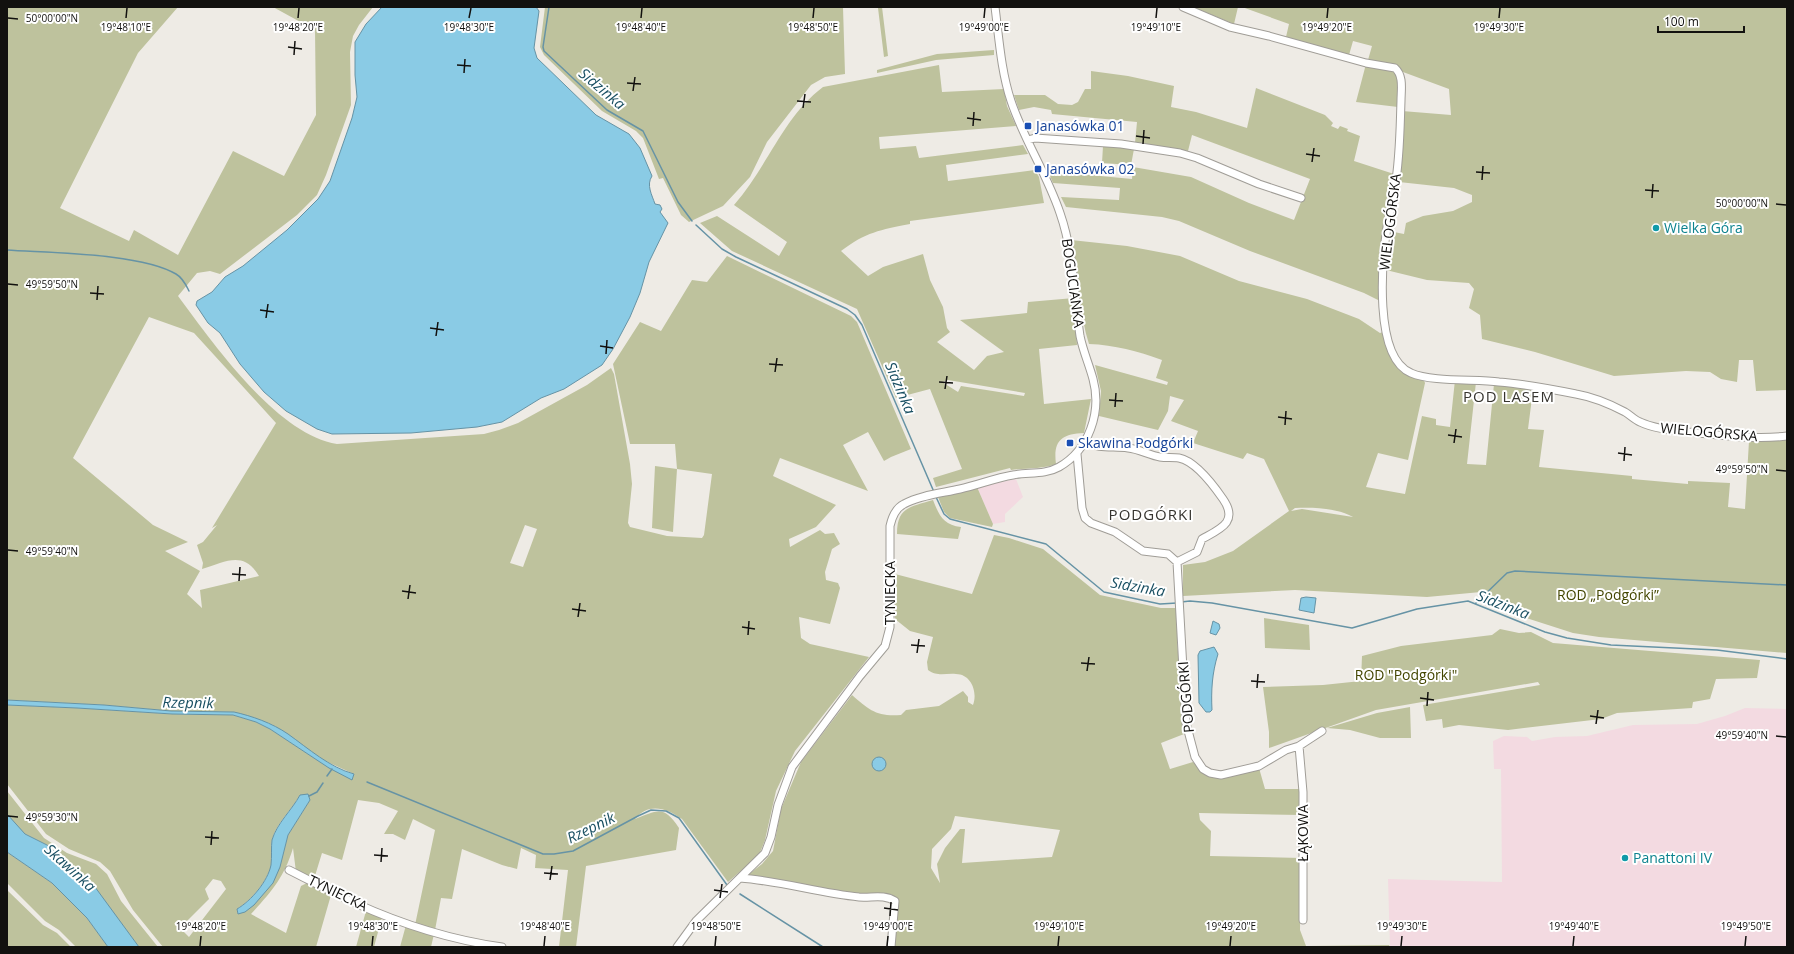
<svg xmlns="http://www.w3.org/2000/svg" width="1794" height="954" viewBox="0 0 1794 954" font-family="'Open Sans',sans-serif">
<rect width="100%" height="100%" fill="#eeebe5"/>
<path fill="#f3dae1" d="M 1016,479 L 1023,497 L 1005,514 L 1005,522 L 993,524 L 977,487 Z
M 1745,708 L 1787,709 L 1787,947 L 1390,947 L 1388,879 L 1502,882 L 1501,769 L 1494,769 L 1493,741 L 1504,736 L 1527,737 L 1532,741 L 1555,737 L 1587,736 L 1633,725 L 1697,724 L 1725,716 Z"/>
<path fill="#bec29d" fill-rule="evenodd" d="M 7,7 L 178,7 L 138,53 L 60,208 L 129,241 L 134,230 L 178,255 L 233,151 L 284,176 L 316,115 L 315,30 L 273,7 L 373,7 L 359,25 L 353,36 L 350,52 L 351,105 L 326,175 L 317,195 L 297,215 L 220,274 L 210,271 L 197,273 L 178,296 C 213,343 276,434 337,444 L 484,434 L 499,430 L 518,423 L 587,385 L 611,368 L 614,374 L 630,464 L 632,484 L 628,523 L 630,527 L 667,536 L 702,538 L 704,535 L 712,474 L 677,469 L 673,532 L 652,528 L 655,466 L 677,469 L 675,444 L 630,444 L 613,364 L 640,322 L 661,331 L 692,280 L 707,282 L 727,256 L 851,316 L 857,322 L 911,449 L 891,457 L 884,461 L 868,432 L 843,445 L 868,491 L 780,458 L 773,476 L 836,505 L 816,527 L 789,539 L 790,547 L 820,530 L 825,534 L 834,533 L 840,544 L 832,549 L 825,572 L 826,580 L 838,583 L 840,588 L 830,624 L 799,617 L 801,638 L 810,644 L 869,657 L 795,751 L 776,791 L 765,840 L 759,855 L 728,882 L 682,819 C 667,808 648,802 635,819 C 658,810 664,805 679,828 L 676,850 L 586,866 L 576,947 L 559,947 L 568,870 L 535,868 L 536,855 L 521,848 L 517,869 L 502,865 L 462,849 L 452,899 L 441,898 L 435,930 L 415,925 L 435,830 L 413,819 L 405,840 L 393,834 L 384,834 L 398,811 L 379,803 L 358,800 L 342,860 L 322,853 L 314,879 L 296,872 L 293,848 C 284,878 271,892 251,914 L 286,933 L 301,886 L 309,882 L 331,895 L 316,947 L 163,947 L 133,910 L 110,871 L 100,862 L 69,849 L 46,834 L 7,784 L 7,705 L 77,708 L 172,714 L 233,715 L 256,722 L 270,729 L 328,767 L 352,779 L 354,774 L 323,760 L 273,725 L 233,712 L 171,711 L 104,705 L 7,700 ZM 149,317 L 194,333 L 276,423 L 212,528 L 217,525 L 203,542 L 197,545 L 203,563 L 202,569 C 226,562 243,550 259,576 L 200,590 L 202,608 L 187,594 L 200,571 L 165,551 L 188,542 L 153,525 L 73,458 ZM 525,525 L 537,529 L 523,567 L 510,563 ZM 300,795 L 310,800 L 288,835 L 280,867 L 238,914 L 237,909 C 251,900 268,881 271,865 C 272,857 271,847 272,840 C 276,823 292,810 300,795 ZM 213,879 L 221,881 L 226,889 L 189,937 L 180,928 L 209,899 L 205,889 Z
M 545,7 L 843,7 L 845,74 L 825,77 L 811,85 L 767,142 L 750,177 L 723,206 L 689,222 L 681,215 L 663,178 L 659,179 L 643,138 L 636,131 L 602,111 L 544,55 L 540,47 Z
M 882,7 L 888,56 L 884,57 L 878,8 Z
M 1193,7 L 1238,7 L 1234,24 Z
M 1242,7 L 1787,7 L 1787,390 L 1756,391 L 1753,360 L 1739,360 L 1737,382 L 1721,379 L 1710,372 L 1686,371 L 1614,376 L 1535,352 L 1482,339 L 1480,315 L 1469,308 L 1474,289 L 1469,283 L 1427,280 L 1386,270 L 1389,231 L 1404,234 L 1406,223 L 1423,216 L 1453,211 L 1472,202 L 1472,195 L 1454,188 L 1399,182 L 1402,111 L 1451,115 L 1449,89 L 1403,72 L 1399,67 L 1368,60 L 1372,46 L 1353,41 L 1349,55 L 1286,37 L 1289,24 Z
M 994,50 L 994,55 L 936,60 L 877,73 L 877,70 L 937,54 Z
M 1366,64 L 1392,69 L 1398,77 L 1398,107 L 1356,102 Z
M 939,65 L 942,92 L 1004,89 L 1007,106 L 1016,126 L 879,137 L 880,149 L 916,146 L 919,158 L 1023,145 L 1028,154 L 946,165 L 948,181 L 1035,170 L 1039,177 L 1044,203 L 910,221 L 910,224 C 880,230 866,232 841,251 L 868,276 L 883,267 L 923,254 L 930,280 L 943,307 L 947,328 L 950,332 L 937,342 L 974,370 L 987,356 L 1004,352 L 960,320 L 1027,313 L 1028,302 L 1074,298 L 1077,345 L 1039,349 L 1044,404 L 1091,399 L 1084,433 C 1061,434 1053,441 1056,464 C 1044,469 1025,468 1011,470 L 1010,468 L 936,487 L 933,478 L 962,469 L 930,389 L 896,398 L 857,309 L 732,251 L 700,223 L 717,216 L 779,256 L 787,242 L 734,205 C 767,168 783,117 823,87 ZM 948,380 L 1025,393 L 1024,396 L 961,386 L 958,392 L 942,382 Z
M 1091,71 L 1128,76 L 1174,86 L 1171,107 L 1196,112 L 1247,128 L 1256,88 L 1325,115 L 1333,123 L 1331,126 L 1338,129 L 1340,126 L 1348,129 L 1347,131 L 1360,136 L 1354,161 L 1394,174 L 1381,247 L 1381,285 L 1378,285 L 1378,300 L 1364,293 L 1250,251 L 1179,221 L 1162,217 L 1066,207 L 1061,197 L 1119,200 L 1120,188 L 1053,183 L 1048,171 L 1132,179 L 1133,167 L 1191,177 L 1249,203 L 1294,220 L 1310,179 L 1192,135 L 1188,151 L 1135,143 L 1137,122 L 1052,114 L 1051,110 L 1034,107 L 1019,110 L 1014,95 L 1045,95 L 1058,104 L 1072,105 L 1078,102 L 1085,89 L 1091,89 Z
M 1103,146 L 1134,149 L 1131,165 L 1102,163 Z
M 1071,240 L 1127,246 L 1180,256 L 1239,281 L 1307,299 L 1359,319 L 1380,333 L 1383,332 C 1386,346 1392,369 1408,375 C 1412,377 1418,377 1423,378 L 1425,383 L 1408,460 L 1378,453 L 1366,487 L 1405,494 L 1422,416 L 1436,419 L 1436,425 L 1450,427 L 1455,380 L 1476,382 L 1467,464 L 1486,465 L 1494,384 L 1533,390 L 1528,429 L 1544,430 L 1539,467 L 1632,476 L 1632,479 L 1688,484 L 1688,481 L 1730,483 L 1728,507 L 1745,509 L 1749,441 L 1787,437 L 1787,653 L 1599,637 L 1573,633 L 1511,613 L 1511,605 L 1494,600 L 1481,592 L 1427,597 L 1295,590 L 1183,596 L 1183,565 L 1205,562 L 1233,551 L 1289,511 L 1264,459 L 1247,453 L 1243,459 L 1193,443 L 1198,431 L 1171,421 L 1184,400 L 1170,396 L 1168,411 L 1158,430 L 1099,416 L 1101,391 L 1095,365 L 1167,385 L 1168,382 L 1156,378 L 1162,360 C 1137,351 1115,345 1089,344 C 1078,310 1080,275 1071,240 ZM 1295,508 C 1313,507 1337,508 1353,517 L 1302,509 L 1291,511 Z
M 977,487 L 993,524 L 992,527 L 950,518 L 944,512 L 938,497 Z
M 933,500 C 939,515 943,525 961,527 L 958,539 L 897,534 C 897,507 910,507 933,500 Z
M 994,535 L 1009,538 L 1043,549 L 1100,595 L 1161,608 L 1178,608 L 1177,639 L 1184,734 L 1161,743 L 1170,769 L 1193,762 L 1207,776 L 1214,777 L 1259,768 L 1265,789 L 1302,789 L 1301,815 L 1199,813 L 1200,820 L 1211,831 L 1210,856 L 1301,858 L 1300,930 L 1306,946 L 1389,945 L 1390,947 L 893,947 L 895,900 L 891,894 L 858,895 L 744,878 L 762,864 L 773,851 L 781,809 L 801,762 L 852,695 C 869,710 877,717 901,715 L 906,710 L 939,706 L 963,691 L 968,697 L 968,702 L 973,705 C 978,692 971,674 956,674 C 945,673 938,677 928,670 L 927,662 L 933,637 L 910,631 L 895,619 L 895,574 L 972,594 ZM 955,816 L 1060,830 L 1052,857 L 962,863 L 965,829 L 960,829 L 945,848 L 937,864 L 940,883 L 931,868 L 932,849 L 951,829 Z
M 1264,618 L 1309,625 L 1310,650 L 1265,648 Z
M 1500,629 L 1519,633 L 1531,632 L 1553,643 L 1760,660 L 1757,678 L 1716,679 L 1710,699 L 1693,702 L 1692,708 L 1617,713 L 1601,719 L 1508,730 L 1459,725 L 1443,728 L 1442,719 L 1426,721 L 1423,705 L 1540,685 L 1538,682 L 1376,710 L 1269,748 L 1269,732 L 1263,687 L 1323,685 L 1361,681 L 1362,656 L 1401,646 L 1492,635 Z
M 1410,707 L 1411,738 L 1380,738 L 1350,730 L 1327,728 L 1377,713 Z
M 7,791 L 44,838 L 67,853 L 96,864 L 107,874 L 121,901 L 158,947 L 139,947 L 94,887 L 47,845 L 25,834 L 18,828 L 7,814 Z
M 7,852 L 52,883 L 87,918 L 108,947 L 76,947 L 59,930 L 45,921 L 7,883 Z
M 7,890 L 43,925 L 57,933 L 71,947 L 7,947 Z
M 366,911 L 382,917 L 374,947 L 356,947 Z
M 406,925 L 434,934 L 431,947 L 400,947 Z"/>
<path fill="#8acbe5" stroke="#6693a5" d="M 382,7 L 536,7 L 539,11 L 534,48 L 537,58 L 596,115 L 629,134 L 640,148 L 652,176 C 646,185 652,195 655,204 L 660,205 L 662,209 L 660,212 L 668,223 L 649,262 L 640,293 L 630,317 L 613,349 L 602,365 L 564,389 L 541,398 L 502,422 L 477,427 L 411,433 L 332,434 L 317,429 L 286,411 L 264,392 L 240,364 L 220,333 L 208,323 L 196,305 L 197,301 L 212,292 L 225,277 L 243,266 L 287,230 L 318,199 L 330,181 L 352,118 L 357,97 L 355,75 L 355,42 L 366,24 Z
M 1306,597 L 1316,598 L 1314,613 L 1299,610 L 1301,598 Z
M 1213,621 L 1219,624 L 1220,628 L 1216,635 L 1210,633 Z
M 1214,647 L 1218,654 C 1212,673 1211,691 1212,710 L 1210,712 L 1206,712 L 1199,703 L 1198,655 L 1200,651 Z
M 7,700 L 104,705 L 171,711 L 234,712 C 252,716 272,723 288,734 C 309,749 329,767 354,774 L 352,780 L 329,768 L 270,729 L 256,722 L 233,715 L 172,714 L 77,708 L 7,705 Z
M872 764a7 7 0 1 1 14 0a7 7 0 1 1-14 0Z
M 308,794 L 310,800 L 288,835 L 280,867 L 273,883 L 254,905 L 245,912 L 238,914 L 237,909 C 251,901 268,881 271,865 C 272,857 271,847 272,840 C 277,823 292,810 300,795 Z
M 7,814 L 25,834 L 47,845 L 95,887 L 139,947 L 108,947 L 87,918 L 52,883 L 7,852 Z"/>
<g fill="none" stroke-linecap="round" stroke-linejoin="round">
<path stroke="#6693a5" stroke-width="1.5" d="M 549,7 L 543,47 L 544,51 L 607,110 L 643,131 L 678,202 L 692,221
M 696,225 L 722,249 L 736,257 L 847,309 L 855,315 L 862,325 L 934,492
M 7,250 C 50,253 141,253 176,274 C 183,278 186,285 189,291
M 936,497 L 944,514 L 950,519 L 1046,544 L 1104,592 L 1160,604 L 1177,603
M 1181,602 L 1190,601 L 1212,603 L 1352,628 L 1417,609 L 1468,601 L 1545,632 L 1567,638 L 1611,645 L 1717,650 L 1787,659
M 1476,603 L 1507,573 L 1515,571 L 1787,585
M 327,776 L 332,769
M 367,782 L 543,854 L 554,854 L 573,851 L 638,816 L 651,810 L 666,811 L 679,818 L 727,885
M 309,796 L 317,792 L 323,783
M 740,894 L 823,947"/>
<g stroke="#a09d97" stroke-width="9">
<path id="minor" d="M 1183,7 L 1230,27 L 1269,36 L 1366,63 L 1395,68 C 1404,76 1401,90 1401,101 C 1400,129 1400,158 1395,186 C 1393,200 1389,213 1387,227 C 1382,261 1373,357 1411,373 C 1431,382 1476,379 1499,382 C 1525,384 1551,389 1576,394 C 1593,397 1610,404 1625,412 C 1630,415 1635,420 1640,422 C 1655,429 1672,430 1688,432 C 1721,435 1754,440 1787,436
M 1028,140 L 1035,138 L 1121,144 L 1180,153 L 1197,158 L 1259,184 L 1301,198
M 1077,454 L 1082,508 L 1085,518 L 1091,523 L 1115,532 L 1143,551 L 1168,554 L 1177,562 L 1197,552 L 1202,539 C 1220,529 1239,522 1223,499 C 1214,486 1195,461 1179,458 C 1173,457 1166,458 1160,457 C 1149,455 1139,449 1128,448 C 1113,446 1099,449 1086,442
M 1177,562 L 1186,723 L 1195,757 L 1203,769 L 1210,773 L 1221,775 L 1259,766 L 1286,750 L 1299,746 L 1322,731
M 1299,746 L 1303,792 L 1303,920
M 289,870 C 311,881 333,893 355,903 C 401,924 452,940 502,947
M 740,878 C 781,881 819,893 859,897 C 872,898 884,894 895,901 L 891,947
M 677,947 L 696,921 L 765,853 L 771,837 L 778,805 L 792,767 L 860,676 L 885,646 L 890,627 L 890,526 C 892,517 896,508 904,504 C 920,495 943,493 960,489 C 978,485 995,478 1013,475 C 1028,472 1045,475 1059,467 C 1089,450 1102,412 1093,379 C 1089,364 1083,351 1080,336 C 1074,295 1074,253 1060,213 C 1047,174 1024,140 1011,101 C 1001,71 999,38 995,7"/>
</g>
<use href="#minor" stroke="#fff" stroke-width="7"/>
</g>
<path fill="none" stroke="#12110f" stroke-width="1.5" d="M 8,18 L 18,19M 126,18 L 127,8M 298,18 L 299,8M 469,18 L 471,8M 641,18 L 642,8M 813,18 L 814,8M 984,18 L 985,8M 1156,18 L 1157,8M 1327,18 L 1328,8M 1499,18 L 1500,8M 288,47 L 302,49M 294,55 L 295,41M 457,65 L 471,66M 464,73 L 465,59M 627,83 L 641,84M 633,91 L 635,77M 797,101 L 811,102M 803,108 L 805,94M 967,118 L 981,120M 973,126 L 974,112M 1136,136 L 1150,138M 1143,144 L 1144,130M 1306,154 L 1320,156M 1312,162 L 1314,148M 1476,172 L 1490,173M 1482,180 L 1483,166M 1645,190 L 1659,191M 1652,198 L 1653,184M 1776,204 L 1786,205M 8,284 L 18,285M 90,293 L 104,294M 97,300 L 98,286M 260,310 L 274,312M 266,318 L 268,304M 430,328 L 444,330M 436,336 L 438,322M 600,346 L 613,348M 606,354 L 607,340M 769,364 L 783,365M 775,372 L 777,358M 939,382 L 953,383M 945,389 L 947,376M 1109,400 L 1123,401M 1115,407 L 1116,393M 1278,417 L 1292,419M 1285,425 L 1286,411M 1448,435 L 1462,437M 1454,443 L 1456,429M 1618,453 L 1632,455M 1624,461 L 1625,447M 1776,470 L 1786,471M 8,550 L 18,551M 232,574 L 246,575M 239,581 L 240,567M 402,591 L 416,593M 408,599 L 410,585M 572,609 L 586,611M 578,617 L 580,603M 742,627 L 755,629M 748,635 L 749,621M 911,645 L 925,646M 917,653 L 919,639M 1081,663 L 1095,664M 1087,671 L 1089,657M 1251,681 L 1265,682M 1257,688 L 1258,674M 1420,698 L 1434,700M 1427,706 L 1428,692M 1590,716 L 1604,718M 1596,724 L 1598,710M 1776,736 L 1786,737M 8,816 L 18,817M 205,837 L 219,838M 211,845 L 212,831M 374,855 L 388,856M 381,862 L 382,848M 544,873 L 558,874M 550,880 L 552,866M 714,890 L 728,892M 720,898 L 722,884M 884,908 L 898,910M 890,916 L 891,902M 200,946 L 201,936M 372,946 L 373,936M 544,946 L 545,936M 715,946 L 716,936M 887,946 L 888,936M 1058,946 L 1059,936M 1230,946 L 1231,936M 1401,946 L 1402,936M 1573,946 L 1574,936M 1745,946 L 1746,936"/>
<g fill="#1a4fb4" stroke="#fff" stroke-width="1.5">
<rect x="1024" y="122" width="8" height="8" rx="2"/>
<rect x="1034" y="165" width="8" height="8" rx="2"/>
<rect x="1066" y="439" width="8" height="8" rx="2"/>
</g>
<g fill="#0f9aa8" stroke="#fff" stroke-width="1.5">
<circle cx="1656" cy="228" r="4"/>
<circle cx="1625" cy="858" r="4"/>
</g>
<g text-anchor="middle" stroke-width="4" stroke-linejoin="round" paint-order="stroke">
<g font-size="14" fill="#164399" stroke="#fff" text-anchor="start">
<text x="1036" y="131">Janasówka 01</text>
<text x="1046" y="174">Janasówka 02</text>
<text x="1078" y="448">Skawina Podgórki</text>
</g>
<g font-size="14" fill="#12110f" stroke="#fff">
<text transform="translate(1390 222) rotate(-83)" y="5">WIELOGÓRSKA</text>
<text transform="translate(1073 283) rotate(82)" y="5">BOGUCIANKA</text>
<text transform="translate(1709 432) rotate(5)" y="5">WIELOGÓRSKA</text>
<text transform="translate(890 593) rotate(-90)" y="5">TYNIECKA</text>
<text transform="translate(1186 697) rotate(-95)" y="5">PODGÓRKI</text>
<text transform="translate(1303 833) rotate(-90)" y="5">ŁĄKOWA</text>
<text transform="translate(338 893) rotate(26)" y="5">TYNIECKA</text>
</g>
<g font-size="14" fill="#0d838f" stroke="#fff" text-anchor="start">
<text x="1664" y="233">Wielka Góra</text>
<text x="1633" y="863">Panattoni IV</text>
</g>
<g font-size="14" fill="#434600" stroke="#fff">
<text x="1608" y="600">ROD „Podgórki”</text>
<text x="1406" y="680">ROD "Podgórki"</text>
</g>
<g font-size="15" font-style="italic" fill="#194f62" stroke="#fff">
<text transform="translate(602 89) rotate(40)" y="5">Sidzinka</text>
<text transform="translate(900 388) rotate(67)" y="5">Sidzinka</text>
<text transform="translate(1138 587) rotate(10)" y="5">Sidzinka</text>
<text transform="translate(1503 605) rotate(21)" y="5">Sidzinka</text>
<text transform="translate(188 703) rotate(1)" y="5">Rzepnik</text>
<text transform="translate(591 828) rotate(-26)" y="5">Rzepnik</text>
<text transform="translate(70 868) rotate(42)" y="5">Skawinka</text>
</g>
<g font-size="15" letter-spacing="1" fill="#36342f" stroke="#fff">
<text x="1509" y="402">POD LASEM</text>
<text x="1151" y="520">PODGÓRKI</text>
</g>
</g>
<g font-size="10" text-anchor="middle" fill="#12110f" stroke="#fff" stroke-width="4" stroke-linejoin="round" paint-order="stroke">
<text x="52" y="22">50°00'00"N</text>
<text x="126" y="31">19°48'10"E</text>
<text x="298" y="31">19°48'20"E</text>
<text x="469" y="31">19°48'30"E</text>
<text x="641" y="31">19°48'40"E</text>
<text x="813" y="31">19°48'50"E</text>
<text x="984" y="31">19°49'00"E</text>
<text x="1156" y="31">19°49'10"E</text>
<text x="1327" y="31">19°49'20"E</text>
<text x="1499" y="31">19°49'30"E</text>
<text x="1742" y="207">50°00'00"N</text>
<text x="52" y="288">49°59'50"N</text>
<text x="1742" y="473">49°59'50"N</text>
<text x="52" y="555">49°59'40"N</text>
<text x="1742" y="739">49°59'40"N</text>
<text x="52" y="821">49°59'30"N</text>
<text x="201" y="930">19°48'20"E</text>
<text x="373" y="930">19°48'30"E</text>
<text x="545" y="930">19°48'40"E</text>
<text x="716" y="930">19°48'50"E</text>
<text x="888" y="930">19°49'00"E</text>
<text x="1059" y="930">19°49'10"E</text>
<text x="1231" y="930">19°49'20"E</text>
<text x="1402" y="930">19°49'30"E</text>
<text x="1574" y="930">19°49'40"E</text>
<text x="1746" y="930">19°49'50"E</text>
</g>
<rect width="1794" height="954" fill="none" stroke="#12110f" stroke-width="16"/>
<path d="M1658 26v6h86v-6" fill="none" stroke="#12110f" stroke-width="2"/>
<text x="1664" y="26" font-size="12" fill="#12110f" stroke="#ffffff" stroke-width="3" paint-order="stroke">100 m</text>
</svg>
